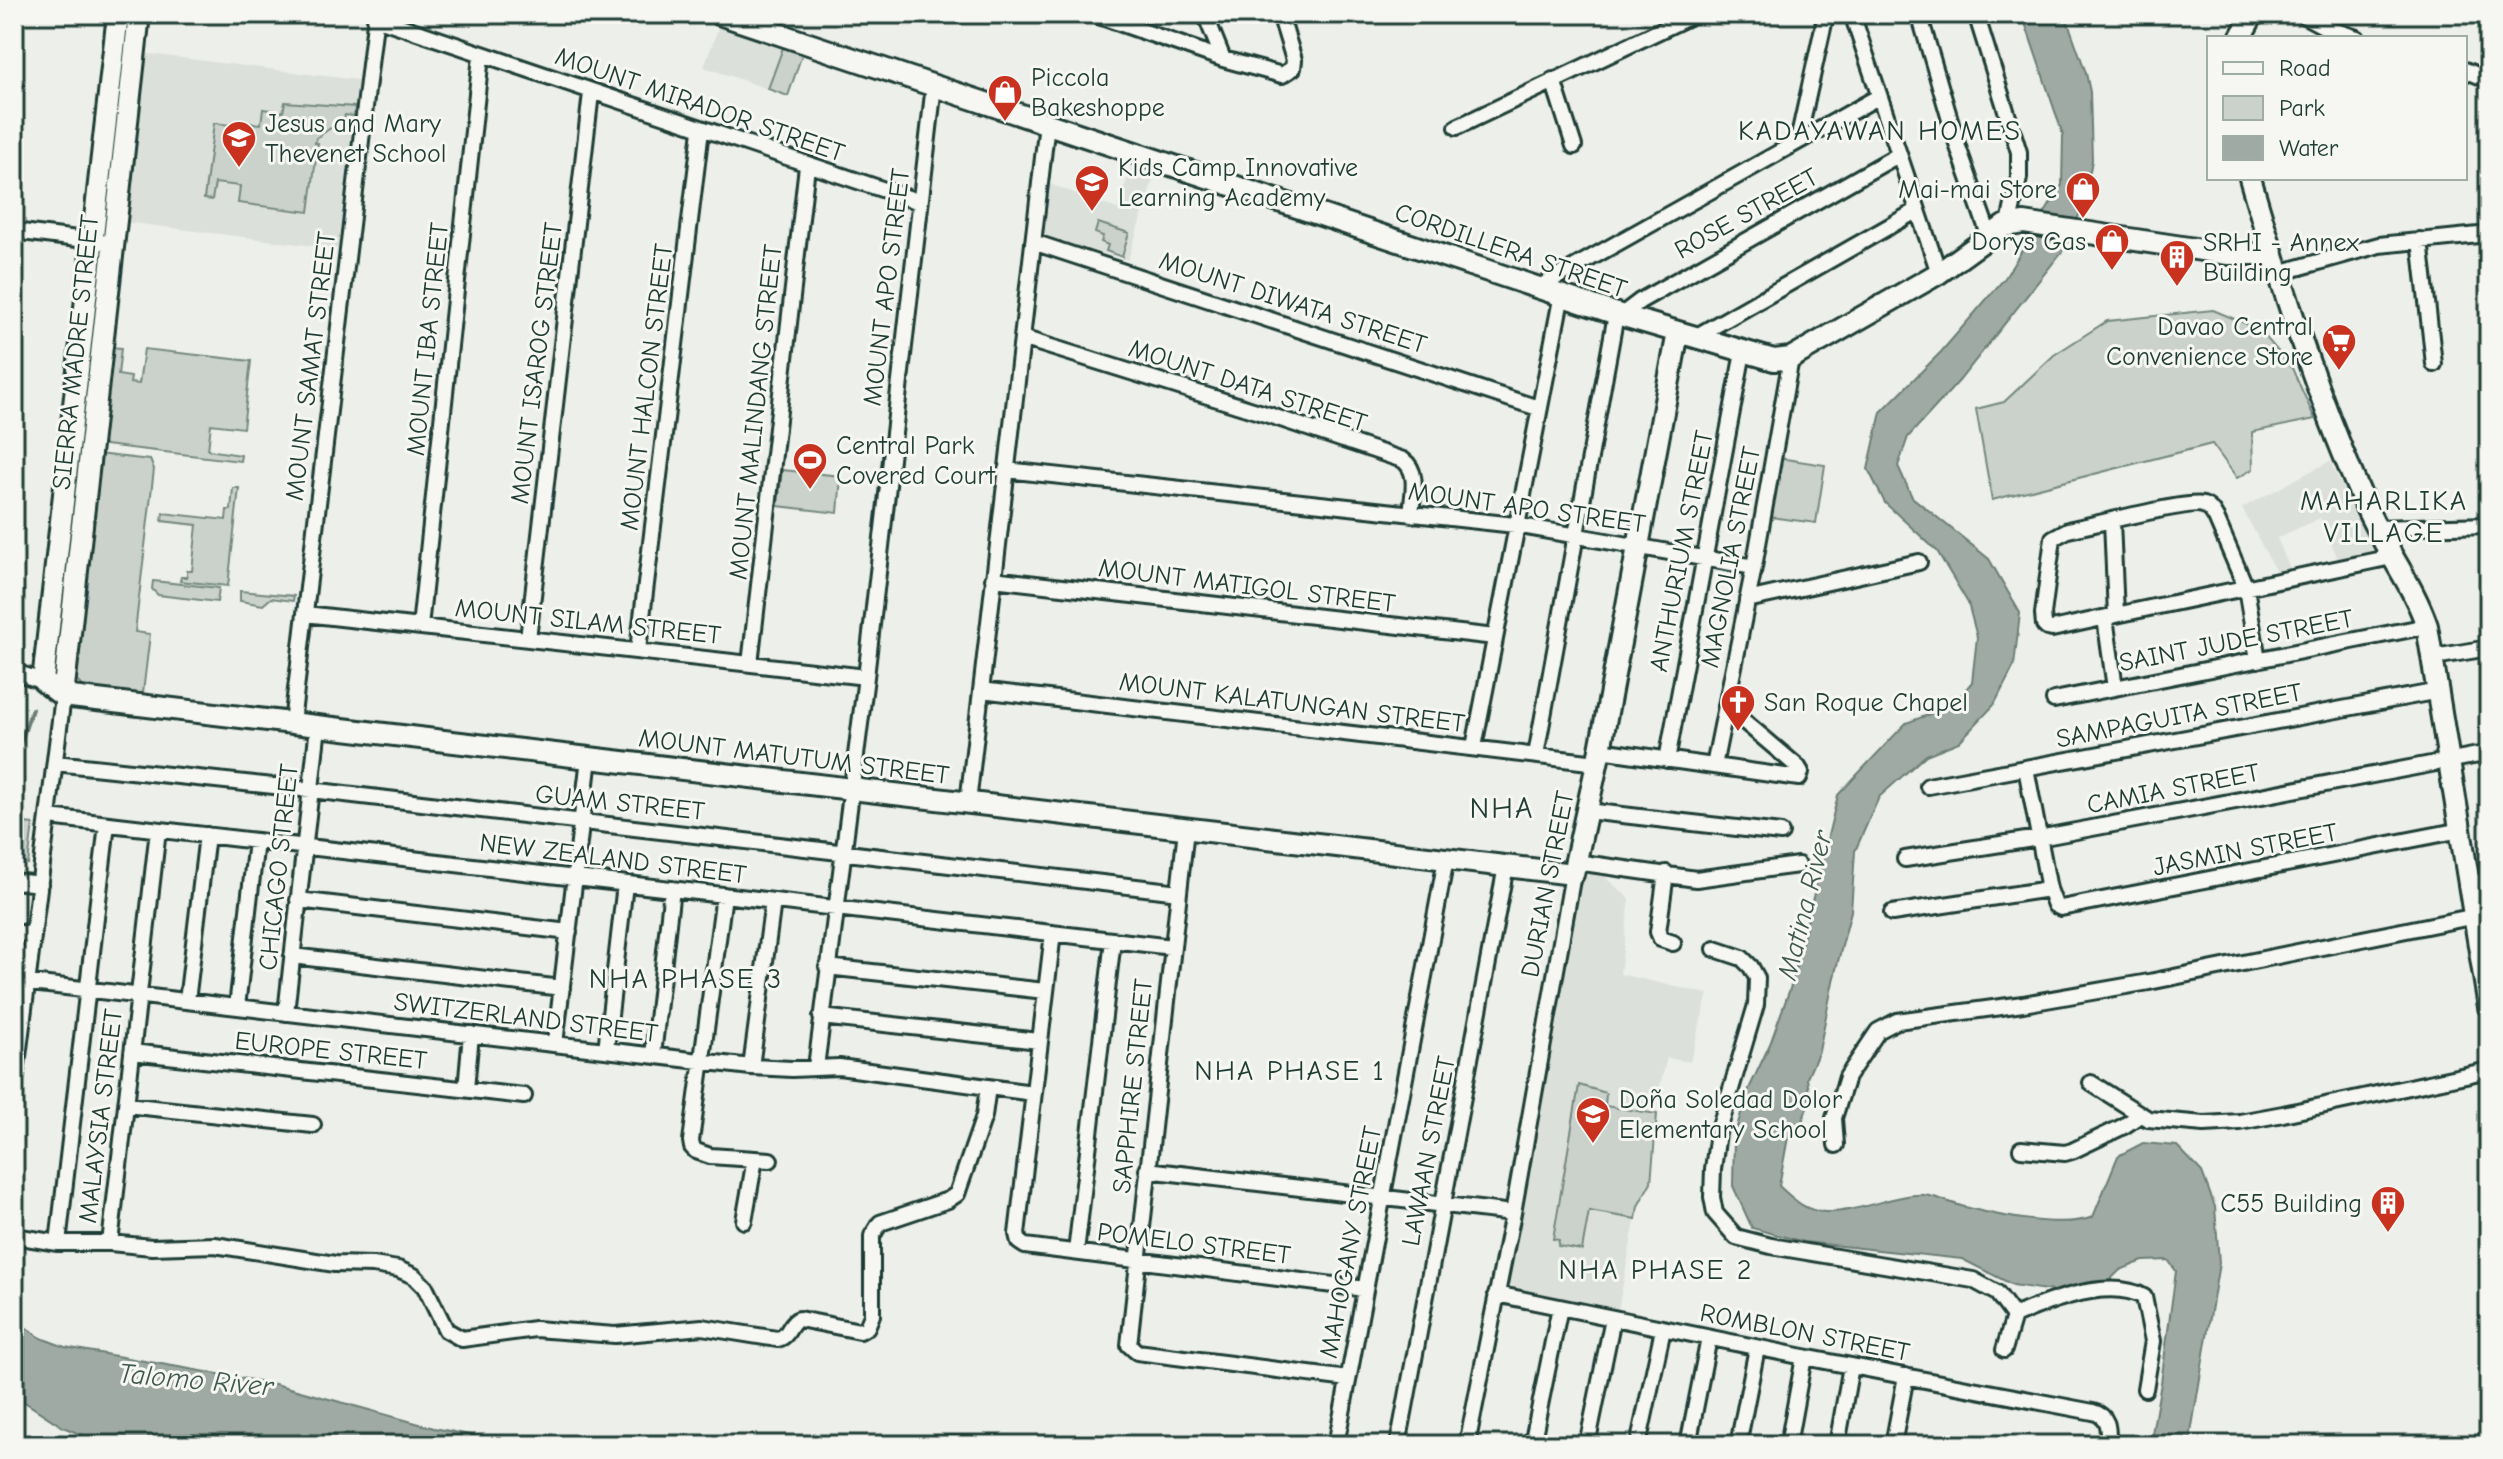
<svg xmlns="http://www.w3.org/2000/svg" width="2503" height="1459" viewBox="0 0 2503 1459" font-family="'Comic Neue',sans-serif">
<rect width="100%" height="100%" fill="#edefea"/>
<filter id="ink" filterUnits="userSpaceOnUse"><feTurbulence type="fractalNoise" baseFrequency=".0125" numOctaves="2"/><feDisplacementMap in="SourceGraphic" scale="16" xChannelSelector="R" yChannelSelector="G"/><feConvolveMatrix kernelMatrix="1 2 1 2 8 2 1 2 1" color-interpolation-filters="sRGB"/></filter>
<g filter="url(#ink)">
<path fill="#dce0db" d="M 720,23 L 803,51 L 788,96 L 704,67 Z
M 142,53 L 358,80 L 338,249 L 124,222 Z
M 1133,162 L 1156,170 L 1128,260 L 1039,236 L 1047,183 L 1117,209 Z
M 2330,461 L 2375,554 L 2339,561 L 2320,518 L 2277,538 L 2291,571 L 2277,574 L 2242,508 Z
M 1583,865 L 1592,866 L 1630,899 L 1620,974 L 1708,994 L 1690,1062 L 1667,1058 L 1658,1094 L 1651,1182 L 1638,1206 L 1618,1310 L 1512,1290 L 1506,1283 Z"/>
<path fill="#cbd2cc" stroke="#758880" stroke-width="2" d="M 784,45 L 803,51 L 788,96 L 768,89 Z
M 285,102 L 355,107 L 354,116 L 345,115 L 344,119 L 316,138 L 315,143 L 318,143 L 309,212 L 238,203 L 240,186 L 215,183 L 212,200 L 204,199 L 214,123 L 240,126 L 241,122 L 261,124 L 263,109 L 283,112 Z
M 1098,223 L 1129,233 L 1122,257 L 1106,251 L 1108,245 L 1101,242 L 1103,236 L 1095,233 Z
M 2213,310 L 2259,329 L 2292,368 L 2315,419 L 2252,432 L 2253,469 L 2237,478 L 2212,444 L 1992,500 L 1976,409 L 2004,402 L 2054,355 L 2107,321 Z
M 109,347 L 121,348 L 118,375 L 131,377 L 130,383 L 139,384 L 144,349 L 251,361 L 243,428 L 211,424 L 208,450 L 241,455 L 240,461 L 105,445 L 98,441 Z
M 97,454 L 150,460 L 154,469 L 135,632 L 150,634 L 142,701 L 96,696 L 71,677 Z
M 1779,458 L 1825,465 L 1816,523 L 1770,517 Z
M 782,470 L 841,476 L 838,513 L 778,506 Z
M 233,488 L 239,488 L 228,586 L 180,581 L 181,577 L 187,577 L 187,571 L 192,571 L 197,525 L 162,521 L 163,513 L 226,520 L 227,510 L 231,510 Z
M 153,581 L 219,588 L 217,602 L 158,595 L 152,589 Z
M 240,591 L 294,596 L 293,601 L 271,598 L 263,605 L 240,601 Z
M 14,822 L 33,824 L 28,864 L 14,862 Z
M 1579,1085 L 1606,1093 L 1605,1106 L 1657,1114 L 1651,1182 L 1638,1206 L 1636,1219 L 1589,1211 L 1582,1250 L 1558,1246 L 1559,1240 L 1553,1239 Z"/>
<path fill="#9faaa4" stroke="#6c7e77" stroke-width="2" d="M 2022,14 L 2065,14 L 2086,73 L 2090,92 L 2092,160 L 2084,204 L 2064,249 L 1959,381 L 1908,437 L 1898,466 L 1912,497 L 1989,559 L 2020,613 L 2014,666 L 1994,705 L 1959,742 L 1926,755 L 1879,797 L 1855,851 L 1851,911 L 1833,981 L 1819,1051 L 1807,1078 L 1810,1100 L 1799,1130 L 1788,1137 L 1779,1186 C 1795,1200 1804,1211 1826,1212 C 1857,1213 1897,1193 1924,1195 C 1937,1196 1952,1204 1965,1207 C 1998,1216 2063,1229 2093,1217 L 2118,1156 L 2143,1143 L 2177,1146 L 2202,1172 L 2215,1207 L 2219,1263 L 2189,1445 L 2150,1445 L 2161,1383 L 2176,1271 L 2168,1260 L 2143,1261 L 2120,1270 L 2108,1282 L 2090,1289 L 2059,1292 L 2013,1285 L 1962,1259 L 1804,1242 L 1752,1228 L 1733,1186 L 1734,1137 L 1747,1093 L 1770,1044 L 1792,983 L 1838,795 L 1906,723 L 1952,706 L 1972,682 L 1977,637 L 1968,603 L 1937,551 L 1885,503 L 1868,469 L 1881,412 L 1941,352 L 2005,278 L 2062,185 L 2063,135 Z
M 14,1319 L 41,1338 L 65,1347 L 275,1384 L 434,1428 L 520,1445 L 106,1445 L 63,1427 L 14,1395 Z"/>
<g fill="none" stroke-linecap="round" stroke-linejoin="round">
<path stroke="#6c7e77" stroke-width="4" d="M 14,762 L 32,709"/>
<g stroke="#1f3d34" stroke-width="20">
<path id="street" d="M 1093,14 L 1223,59 L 1282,75 L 1293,68 L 1294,60 L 1280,14
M 1205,14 L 1223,59
M 1852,14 L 1939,273
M 1919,14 L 1958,147 L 1989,235
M 1976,14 L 2019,152 L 2019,178 L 2009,223
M 2301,14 L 2329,29 L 2357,38
M 376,18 L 920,202
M 2465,70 L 2489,80
M 1553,80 L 1574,146
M 1457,127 L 1695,14
M 1798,140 L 1826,14
M 14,231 L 101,242
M 2420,240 L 2434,364
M 1033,242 L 1538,408
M 2279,273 L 2379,245 L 2489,234
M 1539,287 L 1878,97
M 1695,337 L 1916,211
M 1022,338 L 1272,416 L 1403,460 C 1420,472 1412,496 1411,515
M 1006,470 L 1515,525 L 1754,567
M 2112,521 L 2116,615
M 2376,528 L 2489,525
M 993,579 L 1495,637
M 1747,600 L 1919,562
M 305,614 L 866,677
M 2105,618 L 2115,688
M 420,627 L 481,56
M 528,639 L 591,93
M 638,650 L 701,130
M 2434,657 L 2489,648
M 2258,660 L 2246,588 L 2216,518 C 2213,513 2210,507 2203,505 C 2189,500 2089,526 2068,530 L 2053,538 L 2043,614 L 2044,625 L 2047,628 L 2052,629 L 2116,615 L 2392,557
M 750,664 L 807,166
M 14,672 L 43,681
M 981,690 L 1597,763
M 2054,700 L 2427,626
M 292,723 L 376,14
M 1474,747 L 1562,294
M 1600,750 L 1799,778 L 1801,772 L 1798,767 L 1726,706
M 1536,755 L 1615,320 L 1640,301 L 1898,155
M 1667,760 L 1743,352
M 55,763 L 311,790 L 1179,892
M 1714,766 L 1754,567 L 1791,358
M 2026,768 L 2049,889 L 2055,905 L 2061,908 L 2461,830
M 1928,786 L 2439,691
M 968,803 L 1047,123
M 1587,811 L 1781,833
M 49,817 L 1172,947
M 1186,829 L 1129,1345 L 1137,1352 L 1348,1379
M 1905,859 L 2039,838 L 2489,753
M 1576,862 L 1696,879 L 1798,865
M 1666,873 L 1658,932 L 1661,939 L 1673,943
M 14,881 L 40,884
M 2470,884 L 2489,880
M 724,895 L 691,1141 L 692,1147 L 696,1151 L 710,1156 L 770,1160
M 298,900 L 569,932
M 1892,913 L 2049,889
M 14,932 L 33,935
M 1053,933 L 1017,1234 L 1019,1242 L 1025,1246 L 1365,1289
M 1715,949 L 1742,958 L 1751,967 L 1757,978 L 1756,1005 L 1718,1133 L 1713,1169 L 1712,1197 L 1715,1213 L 1736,1237 L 1771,1246 L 1973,1280 L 1997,1293 L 2014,1316
M 292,956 L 562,988
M 827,967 L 1045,991
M 14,981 L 751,1067 L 792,1069 L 839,1067 L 1033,1093
M 187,1001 L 207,835
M 237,1007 L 256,841
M 286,1013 L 318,726
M 821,1017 L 1039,1041
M 555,1044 L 589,758
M 606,1050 L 625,884
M 132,1052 L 524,1096
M 653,1055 L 672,889
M 751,1067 L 773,901
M 816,1067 L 866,677 L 934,85
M 2091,1083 L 2148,1119 L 2204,1124 L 2240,1122 L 2283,1114 L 2489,1070
M 14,1089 L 63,696
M 466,1089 L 471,1034
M 126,1105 L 313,1125
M 1836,1145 L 1834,1118 L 1847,1077 L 1878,1031 L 1897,1021 L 2023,1004 L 2149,982 L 2476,916
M 2021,1149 L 2065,1153 L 2072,1151 L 2124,1126 L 2140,1115
M 1147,1170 L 1513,1213
M 744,1221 L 755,1159
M 14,1236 L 58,1243 L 110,1243 L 152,1247 L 215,1245 L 335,1264 L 373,1265 L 398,1269 L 414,1276 L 425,1287 L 446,1330 L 462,1339 L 535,1329 L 615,1335 L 702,1327 L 777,1339 C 790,1337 788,1323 799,1319 L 860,1331 L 867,1327 L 872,1315 L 872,1236 L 880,1223 L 948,1200 L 957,1194 L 984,1116 L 988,1087
M 58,1243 L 107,824
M 110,1243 L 158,830
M 1076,1252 L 1113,940
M 1496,1294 L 1804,1357 L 2093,1412 C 2110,1416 2108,1431 2108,1445
M 2004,1350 L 2014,1316 C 2048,1301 2110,1277 2144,1297 L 2153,1341 L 2145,1389
M 934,1445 L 968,1445
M 1336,1445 L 1446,859
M 1398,1445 L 1506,866
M 1467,1445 L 1513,1213 L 1573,874
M 1532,1445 L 1560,1307
M 1587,1445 L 1613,1318
M 1638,1445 L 1663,1329
M 1688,1445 L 1709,1338
M 1738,1445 L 1757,1348
M 1788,1445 L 1804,1357
M 1837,1445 L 1851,1366
M 1893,1445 L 1906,1376"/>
</g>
<g stroke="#1f3d34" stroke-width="26">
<path id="secondary" d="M 118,14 L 43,681 L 63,696 L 1573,874 L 1600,750 L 1678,332
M 719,14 L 1620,315 L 1774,360 L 1791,358 L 1939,273 L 2004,226 L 2024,223 L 2228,254 L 2273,254
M 2240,38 L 2253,14
M 2250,178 C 2282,289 2319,401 2366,507 C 2384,548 2413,584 2427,626 L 2489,1007
M 63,696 L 139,14"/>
</g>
<use href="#street" stroke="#f6f6f2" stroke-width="14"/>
<use href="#secondary" stroke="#f6f6f2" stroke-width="20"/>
</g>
</g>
<defs>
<g id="shop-pin" transform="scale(1.8)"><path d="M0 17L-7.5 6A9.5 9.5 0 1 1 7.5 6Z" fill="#c8321e" stroke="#f6f6f2"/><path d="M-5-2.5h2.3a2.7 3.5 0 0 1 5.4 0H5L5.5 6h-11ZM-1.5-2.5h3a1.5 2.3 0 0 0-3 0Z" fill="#fff"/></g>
<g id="school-pin" transform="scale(1.8)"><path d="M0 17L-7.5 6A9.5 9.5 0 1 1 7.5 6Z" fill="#c8321e" stroke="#f6f6f2"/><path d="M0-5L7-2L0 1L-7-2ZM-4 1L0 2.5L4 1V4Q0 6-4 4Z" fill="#fff"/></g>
<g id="building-pin" transform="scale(1.8)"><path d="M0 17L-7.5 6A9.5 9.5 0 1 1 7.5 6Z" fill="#c8321e" stroke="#f6f6f2"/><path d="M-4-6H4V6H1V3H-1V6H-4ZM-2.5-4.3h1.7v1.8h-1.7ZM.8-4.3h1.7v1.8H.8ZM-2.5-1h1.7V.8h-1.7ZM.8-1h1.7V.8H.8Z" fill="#fff"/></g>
<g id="supermarket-pin" transform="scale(1.8)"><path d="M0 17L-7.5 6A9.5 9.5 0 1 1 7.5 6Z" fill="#c8321e" stroke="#f6f6f2"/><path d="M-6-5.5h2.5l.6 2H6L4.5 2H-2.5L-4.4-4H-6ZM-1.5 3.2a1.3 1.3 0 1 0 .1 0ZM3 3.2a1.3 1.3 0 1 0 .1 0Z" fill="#fff"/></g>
<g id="stadium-pin" transform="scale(1.8)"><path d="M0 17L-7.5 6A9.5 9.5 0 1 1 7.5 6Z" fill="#c8321e" stroke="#f6f6f2"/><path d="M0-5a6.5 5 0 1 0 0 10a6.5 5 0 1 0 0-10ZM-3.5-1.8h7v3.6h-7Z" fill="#fff"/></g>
<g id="church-pin" transform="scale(1.8)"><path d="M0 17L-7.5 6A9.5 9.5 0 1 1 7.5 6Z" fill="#c8321e" stroke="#f6f6f2"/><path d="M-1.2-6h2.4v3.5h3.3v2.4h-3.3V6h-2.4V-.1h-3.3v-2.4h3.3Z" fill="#fff"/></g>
</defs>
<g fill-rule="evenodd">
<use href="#shop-pin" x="1005" y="92"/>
<use href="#school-pin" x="239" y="138"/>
<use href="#school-pin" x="1092" y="182"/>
<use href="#shop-pin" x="2083" y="189"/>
<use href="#shop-pin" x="2112" y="241"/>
<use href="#building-pin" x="2177" y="257"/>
<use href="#supermarket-pin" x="2339" y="341"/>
<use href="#stadium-pin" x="810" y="460"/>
<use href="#church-pin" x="1738" y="702"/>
<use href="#school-pin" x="1593" y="1114"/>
<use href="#building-pin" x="2388" y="1203"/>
</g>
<g text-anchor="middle" stroke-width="6" stroke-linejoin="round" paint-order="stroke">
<g font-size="26" fill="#1f3d34" stroke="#f6f6f2" text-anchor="start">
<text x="1031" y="86">Piccola<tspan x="1031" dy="30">Bakeshoppe</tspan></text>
<text x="265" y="132">Jesus and Mary<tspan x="265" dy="30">Thevenet School</tspan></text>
<text x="1118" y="176">Kids Camp Innovative<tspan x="1118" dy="30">Learning Academy</tspan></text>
<text x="2057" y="198" text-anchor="end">Mai-mai Store</text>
<text x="2086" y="250" text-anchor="end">Dorys Gas</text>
<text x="2203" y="251">SRHI - Annex<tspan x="2203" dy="30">Building</tspan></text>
<text x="2313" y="335" text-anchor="end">Davao Central<tspan x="2313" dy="30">Convenience Store</tspan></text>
<text x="836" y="454">Central Park<tspan x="836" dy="30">Covered Court</tspan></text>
<text x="1764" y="711">San Roque Chapel</text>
<text x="1619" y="1108">Doña Soledad Dolor<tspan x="1619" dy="30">Elementary School</tspan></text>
<text x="2362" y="1212" text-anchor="end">C55 Building</text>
</g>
<g font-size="26" fill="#1f3d34" stroke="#f6f6f2">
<text transform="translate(700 104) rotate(19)" y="9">MOUNT MIRADOR STREET</text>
<text transform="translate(1746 213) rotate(-29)" y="9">ROSE STREET</text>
<text transform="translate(1511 250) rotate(19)" y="9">CORDILLERA STREET</text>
<text transform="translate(886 287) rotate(-83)" y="9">MOUNT APO STREET</text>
<text transform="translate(1293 302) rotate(18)" y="9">MOUNT DIWATA STREET</text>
<text transform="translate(427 339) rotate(-84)" y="9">MOUNT IBA STREET</text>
<text transform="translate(75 352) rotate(-84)" y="9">SIERRA MADRE STREET</text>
<text transform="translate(536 363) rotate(-83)" y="9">MOUNT ISAROG STREET</text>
<text transform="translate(310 366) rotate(-83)" y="9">MOUNT SAMAT STREET</text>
<text transform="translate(1248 385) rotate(18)" y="9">MOUNT DATA STREET</text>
<text transform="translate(646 387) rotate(-83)" y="9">MOUNT HALCON STREET</text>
<text transform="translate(755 412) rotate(-84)" y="9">MOUNT MALINDANG STREET</text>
<text transform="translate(1527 507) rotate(8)" y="9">MOUNT APO STREET</text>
<text transform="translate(1681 551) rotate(-79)" y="9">ANTHURIUM STREET</text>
<text transform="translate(1730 557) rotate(-79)" y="9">MAGNOLIA STREET</text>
<text transform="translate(1247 585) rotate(7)" y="9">MOUNT MATIGOL STREET</text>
<text transform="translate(588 621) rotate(6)" y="9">MOUNT SILAM STREET</text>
<text transform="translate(2236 640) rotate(-11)" y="9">SAINT JUDE STREET</text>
<text transform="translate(1292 702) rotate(7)" y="9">MOUNT KALATUNGAN STREET</text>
<text transform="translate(2179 715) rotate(-11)" y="9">SAMPAGUITA STREET</text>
<text transform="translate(794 756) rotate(7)" y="9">MOUNT MATUTUM STREET</text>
<text transform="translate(2173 788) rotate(-11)" y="9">CAMIA STREET</text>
<text transform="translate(620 802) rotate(6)" y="9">GUAM STREET</text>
<text transform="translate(2245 849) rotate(-11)" y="9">JASMIN STREET</text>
<text transform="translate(613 858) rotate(7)" y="9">NEW ZEALAND STREET</text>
<text transform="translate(278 867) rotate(-84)" y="9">CHICAGO STREET</text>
<text transform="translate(1547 884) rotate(-79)" y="9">DURIAN STREET</text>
<text transform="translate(526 1017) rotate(7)" y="9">SWITZERLAND STREET</text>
<text transform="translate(331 1050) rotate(6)" y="9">EUROPE STREET</text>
<text transform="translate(1132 1086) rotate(-84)" y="9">SAPPHIRE STREET</text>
<text transform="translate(100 1116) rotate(-83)" y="9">MALAYSIA STREET</text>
<text transform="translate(1428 1151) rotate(-79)" y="9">LAWAAN STREET</text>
<text transform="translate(1350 1242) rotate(-79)" y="9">MAHOGANY STREET</text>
<text transform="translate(1194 1243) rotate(7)" y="9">POMELO STREET</text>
<text transform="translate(1805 1332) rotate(11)" y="9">ROMBLON STREET</text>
</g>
<g font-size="28" letter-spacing="2" fill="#1f3d34" stroke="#f6f6f2">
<text x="1880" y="140">KADAYAWAN HOMES</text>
<text x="2384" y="510">MAHARLIKA<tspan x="2384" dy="32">VILLAGE</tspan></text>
<text x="686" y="988">NHA PHASE 3</text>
<text x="1290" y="1080">NHA PHASE 1</text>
<text x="1656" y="1279">NHA PHASE 2</text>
</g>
<g font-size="28" font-style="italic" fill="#3f5850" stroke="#f6f6f2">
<text transform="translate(1804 905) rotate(-76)" y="10">Matina River</text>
<text transform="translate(196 1379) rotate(5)" y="10">Talomo River</text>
</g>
<g font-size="30" letter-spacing="2" fill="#1f3d34" stroke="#f6f6f2">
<text x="1502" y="818">NHA</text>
</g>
</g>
<rect width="2503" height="1459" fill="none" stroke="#f6f6f2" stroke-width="48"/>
<rect x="24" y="24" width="2455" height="1411" fill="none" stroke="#1f3d34" stroke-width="3" filter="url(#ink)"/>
<rect x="2207" y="36" width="260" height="144" fill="#f6f6f2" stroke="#a0aca6" stroke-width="2"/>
<rect x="2223" y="62" width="40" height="12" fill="#f6f6f2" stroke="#a0aca6" stroke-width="2"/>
<text x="2279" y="76" font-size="24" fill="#1f3d34">Road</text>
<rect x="2223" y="96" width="40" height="24" fill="#cbd2cc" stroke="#a0aca6" stroke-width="2"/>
<text x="2279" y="116" font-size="24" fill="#1f3d34">Park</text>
<rect x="2223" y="136" width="40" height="24" fill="#9faaa4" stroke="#a0aca6" stroke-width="2"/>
<text x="2279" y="156" font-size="24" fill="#1f3d34">Water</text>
</svg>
